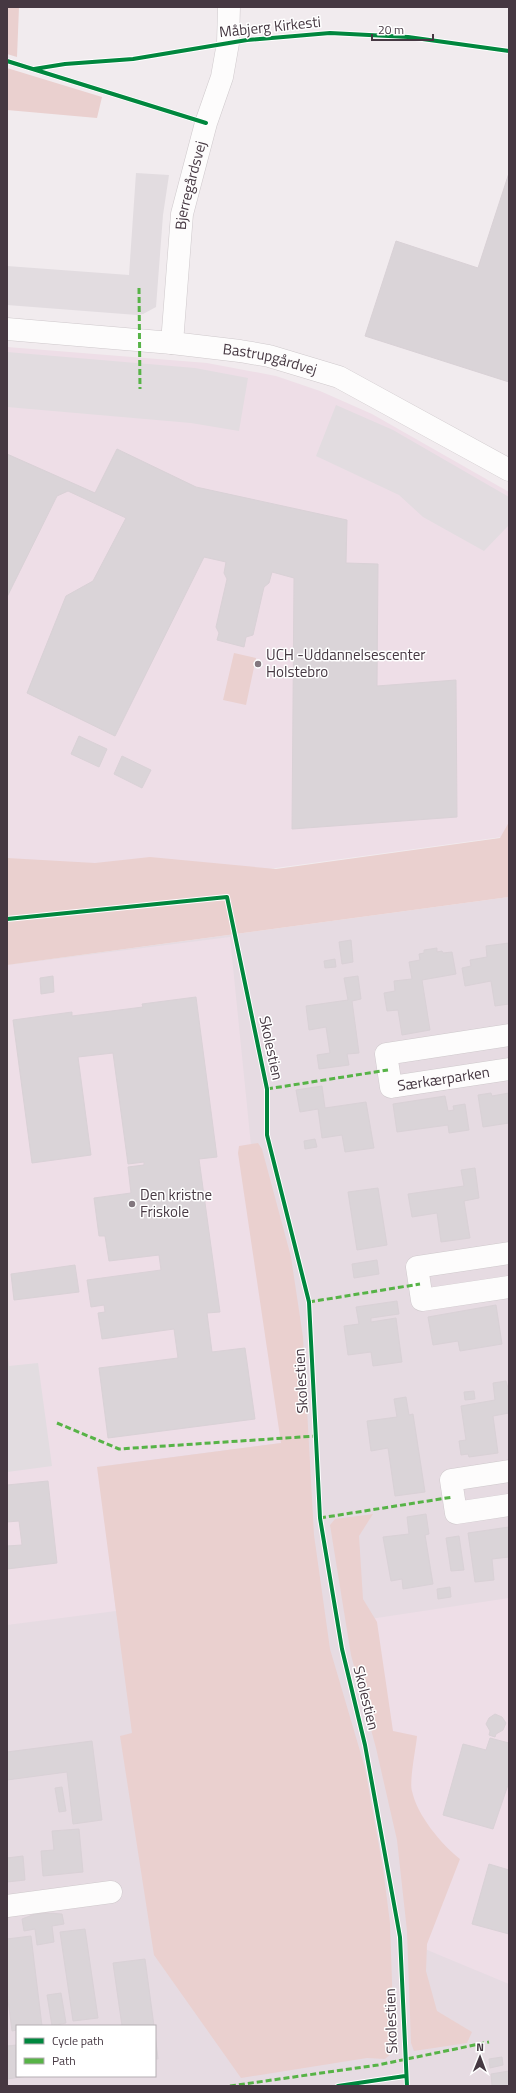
<svg xmlns="http://www.w3.org/2000/svg" width="516" height="2093" viewBox="0 0 516 2093" font-family="'Titillium Web',sans-serif">
<rect width="100%" height="100%" fill="#f1ebee"/>
<path fill="#e6dbe2" fill-rule="evenodd" d="M 509,897 L 509,2086 L 7,2086 L 7,965 ZM 17,2026 L 155,2026 L 155,2076 L 17,2076 Z"/>
<path fill="#eedee7" d="M 7,347 L 207,363 L 276,376 L 320,391 L 372,414 L 509,492 L 509,836 L 7,905 Z
M 230,937 L 281,1443 L 98,1467 L 116,1611 L 7,1625 L 7,965 Z
M 509,1598 L 509,1984 L 420,1947 L 370,1619 Z"/>
<path fill="#ead0cf" d="M 7,7 L 19,7 L 17,57 L 7,54 Z
M 7,68 L 102,97 L 97,118 L 7,110 Z
M 234,653 L 256,658 L 246,705 L 223,700 Z
M 509,822 L 509,897 L 7,965 L 7,858 L 95,863 L 150,857 L 276,869 L 500,838 Z
M 258,1143 L 262,1149 L 291,1257 L 303,1337 L 314,1535 L 330,1649 L 365,1768 L 383,1868 L 390,1923 L 394,2040 L 393,2052 L 385,2059 L 367,2058 L 241,2078 L 154,1955 L 120,1736 L 132,1733 L 97,1467 L 281,1443 L 238,1153 L 239,1146 Z
M 373,1514 L 359,1536 L 363,1599 L 377,1622 L 393,1731 L 417,1736 C 416,1748 409,1781 412,1791 C 417,1815 441,1844 460,1859 L 427,1944 L 426,1971 L 437,2011 L 472,2032 L 467,2043 L 414,2051 L 411,2043 L 407,1931 L 397,1840 L 376,1748 L 351,1655 L 330,1525 L 335,1519 Z"/>
<path fill="#e2dce0" d="M 136,173 L 169,175 L 163,215 L 156,307 L 143,314 L 137,315 L 7,305 L 7,266 L 129,275 Z
M 7,352 L 195,368 L 248,378 L 239,431 L 191,423 L 7,407 Z
M 336,405 L 393,430 L 509,497 L 509,525 L 484,551 L 423,517 L 399,495 L 316,456 Z
M 7,1349 L 9,1366 L 38,1363 L 52,1466 L 7,1472 Z"/>
<path fill="#dad4d8" stroke="#d9d1d6" d="M 509,173 L 509,382 L 365,336 L 396,241 L 478,268 Z
M 117,449 L 196,487 L 347,520 L 346,563 L 378,564 L 377,686 L 456,680 L 457,817 L 292,829 L 294,578 L 272,572 L 269,583 L 264,587 L 253,635 L 246,637 L 244,647 L 217,640 L 219,633 L 216,627 L 227,579 L 224,573 L 226,562 L 204,557 L 115,736 L 27,693 L 66,596 L 93,581 L 126,518 L 68,491 L 57,496 L 7,597 L 7,454 L 95,493 Z
M 79,736 L 107,749 L 99,767 L 71,754 Z
M 122,756 L 151,770 L 142,788 L 114,774 Z
M 351,940 L 353,962 L 342,964 L 339,942 Z
M 509,943 L 509,1004 L 495,1006 L 491,981 L 465,986 L 462,968 L 471,966 L 470,960 L 487,957 L 486,946 Z
M 437,948 L 437,952 L 442,951 L 443,953 L 452,952 L 456,974 L 422,980 L 430,1030 L 402,1035 L 398,1010 L 387,1011 L 384,993 L 395,991 L 394,981 L 412,979 L 409,962 L 420,960 L 419,954 L 424,953 L 424,950 Z
M 335,959 L 336,967 L 325,968 L 324,961 Z
M 53,976 L 54,992 L 41,994 L 40,978 Z
M 358,976 L 361,999 L 352,1001 L 359,1053 L 347,1054 L 349,1065 L 319,1069 L 317,1055 L 330,1053 L 326,1027 L 309,1030 L 306,1006 L 348,1000 L 344,978 Z
M 196,997 L 217,1157 L 199,1159 L 220,1312 L 207,1313 L 212,1352 L 245,1348 L 255,1419 L 108,1438 L 99,1368 L 178,1358 L 174,1329 L 102,1339 L 98,1313 L 105,1312 L 104,1305 L 91,1307 L 87,1280 L 161,1270 L 159,1255 L 109,1261 L 105,1236 L 99,1236 L 94,1198 L 131,1193 L 128,1167 L 144,1165 L 144,1162 L 128,1164 L 113,1053 L 78,1057 L 91,1155 L 32,1163 L 13,1020 L 72,1012 L 72,1016 L 143,1007 L 142,1004 Z
M 322,1086 L 325,1108 L 366,1102 L 374,1148 L 345,1152 L 342,1135 L 322,1138 L 318,1109 L 300,1112 L 296,1090 Z
M 491,1093 L 492,1096 L 509,1093 L 509,1123 L 483,1127 L 478,1095 Z
M 445,1096 L 448,1111 L 454,1110 L 453,1106 L 465,1104 L 469,1130 L 449,1133 L 448,1125 L 397,1132 L 393,1104 Z
M 315,1139 L 317,1147 L 305,1149 L 304,1141 Z
M 475,1168 L 479,1198 L 464,1201 L 470,1238 L 441,1242 L 437,1213 L 412,1217 L 408,1194 L 464,1186 L 461,1170 Z
M 378,1188 L 387,1245 L 357,1250 L 348,1192 Z
M 377,1260 L 379,1274 L 354,1278 L 352,1264 Z
M 75,1265 L 79,1292 L 14,1300 L 11,1274 Z
M 397,1301 L 399,1314 L 371,1318 L 371,1322 L 396,1318 L 402,1362 L 373,1366 L 371,1352 L 348,1355 L 344,1326 L 359,1324 L 356,1307 Z
M 496,1305 L 502,1344 L 460,1351 L 458,1341 L 433,1345 L 428,1317 Z
M 506,1381 L 509,1392 L 509,1413 L 493,1416 L 498,1453 L 469,1457 L 468,1454 L 461,1455 L 459,1441 L 466,1440 L 461,1406 L 495,1400 L 493,1383 Z
M 474,1391 L 475,1399 L 465,1400 L 464,1392 Z
M 406,1397 L 409,1415 L 413,1414 L 425,1492 L 395,1496 L 388,1448 L 371,1451 L 367,1421 L 397,1417 L 394,1399 Z
M 48,1481 L 57,1563 L 7,1569 L 7,1546 L 22,1545 L 19,1521 L 7,1522 L 7,1485 Z
M 426,1514 L 429,1534 L 425,1535 L 433,1584 L 403,1589 L 402,1579 L 391,1581 L 383,1537 L 409,1534 L 407,1517 Z
M 509,1527 L 509,1557 L 492,1559 L 494,1580 L 475,1582 L 468,1533 Z
M 459,1536 L 464,1570 L 451,1571 L 446,1538 Z
M 450,1587 L 451,1597 L 438,1599 L 437,1589 Z
M 495,1714 L 502,1717 L 506,1723 L 503,1730 L 496,1734 L 495,1737 L 489,1735 L 490,1731 L 486,1724 L 489,1718 Z
M 490,1738 L 509,1743 L 509,1782 L 493,1829 L 443,1815 L 463,1744 L 486,1750 Z
M 92,1741 L 102,1820 L 73,1824 L 67,1772 L 7,1780 L 7,1752 Z
M 62,1787 L 66,1811 L 59,1812 L 55,1788 Z
M 79,1829 L 83,1872 L 43,1876 L 41,1851 L 54,1850 L 52,1831 Z
M 23,1856 L 25,1880 L 7,1882 L 7,1858 Z
M 489,1864 L 509,1870 L 509,1934 L 472,1924 Z
M 48,1913 L 62,1914 L 64,1924 L 52,1926 L 54,1942 L 37,1945 L 35,1929 L 24,1931 L 22,1919 L 35,1914 Z
M 85,1929 L 98,2018 L 73,2021 L 60,1932 Z
M 31,1936 L 42,2026 L 17,2026 L 17,2030 L 12,2031 L 7,1992 L 7,1939 Z
M 145,1959 L 154,2026 L 122,2026 L 113,1963 Z
M 61,1993 L 66,2023 L 52,2026 L 47,1995 Z
M 155,2034 L 158,2059 L 155,2059 Z
M 17,2045 L 17,2076 L 28,2076 L 7,2079 L 7,2046 Z
M 502,2057 L 503,2065 L 490,2068 L 489,2059 Z
M 509,2071 L 509,2086 L 492,2086 L 491,2074 Z"/>
<g fill="none" stroke-linecap="round" stroke-linejoin="round">
<g stroke="#cfc9cc" stroke-width="23">
<g id="minor">
<path id="s1" d="M 7,329 L 172,343 L 240,351 L 269,356 L 339,377 L 509,470"/>
<path id="s2" d="M 172,343 L 182,214 L 206,123 L 222,77 L 228,43 L 229,7"/>
<path id="s3" d="M 509,1035 L 386,1054 L 391,1087 L 509,1069"/>
<path d="M 509,1253 L 417,1267 L 422,1300 L 509,1287"/>
<path d="M 509,1471 L 451,1480 L 456,1513 L 509,1505"/>
<path d="M 7,1906 L 111,1892"/>
</g>
</g>
<use href="#minor" stroke="#fdfcfc" stroke-width="22"/>
<path stroke="#57b347" stroke-width="3" stroke-dasharray="6 3" stroke-linecap="butt" d="M 139,288 L 140,389
M 267,1089 L 388,1070
M 309,1302 L 420,1284
M 57,1423 L 119,1449 L 316,1436
M 320,1518 L 453,1497
M 230,2086 L 378,2065 L 489,2042"/>
<g stroke="#fff" stroke-width="6">
<path id="cycleway" d="M 7,61 L 206,123
M 34,69 L 65,64 L 133,59 L 247,40 L 330,33 L 408,37 L 509,51
M 7,919 L 227,897 L 267,1089 L 267,1135 L 309,1302 L 320,1518 L 342,1649 L 365,1745 L 400,1937 L 407,2086
M 338,2086 L 405,2076"/>
</g>
<use href="#cycleway" stroke="#00873e" stroke-width="4"/>
</g>
<g fill="#82777e" stroke="#fff" stroke-width="1.5">
<circle cx="258" cy="664" r="4"/>
<circle cx="132" cy="1204" r="4"/>
</g>
<g text-anchor="middle" stroke-width="3" stroke-linejoin="round" paint-order="stroke">
<g font-size="15" fill="#463842" stroke="#fff">
<text transform="translate(270 27) rotate(-6)" y="5">Måbjerg Kirkesti</text>
<text dy="5" stroke="none"><textPath href="#s2" startOffset="159">Bjerregårdsvej</textPath></text>
<text dy="5" stroke="none"><textPath href="#s1" startOffset="265">Bastrupgårdvej</textPath></text>
<text transform="translate(271 1048) rotate(78)" y="5">Skolestien</text>
<text dy="5" stroke="none"><textPath href="#s3" startOffset="211">Særkærparken</textPath></text>
<text transform="translate(301 1381) rotate(-93)" y="5">Skolestien</text>
<text transform="translate(366 1698) rotate(76)" y="5">Skolestien</text>
<text transform="translate(391 2021) rotate(-92)" y="5">Skolestien</text>
</g>
<g font-size="15" fill="#463842" stroke="#fff" text-anchor="start">
<text x="266" y="660">UCH -Uddannelsescenter<tspan x="266" dy="17">Holstebro</tspan></text>
<text x="140" y="1200">Den kristne<tspan x="140" dy="17">Friskole</tspan></text>
</g>
</g>
<rect width="516" height="2093" fill="none" stroke="#463842" stroke-width="16"/>
<rect x="16" y="2025" width="140" height="52" fill="#ffffff" stroke="#b5afb3"/>
<rect x="24" y="2038" width="20" height="6" fill="#00873e" stroke="#b5afb3"/>
<text x="52" y="2045" font-size="12" fill="#463842">Cycle path</text>
<rect x="24" y="2058" width="20" height="6" fill="#57b347" stroke="#b5afb3"/>
<text x="52" y="2065" font-size="12" fill="#463842">Path</text>
<g transform="translate(480 2057) rotate(1)" stroke="#ffffff" stroke-width="3" paint-order="stroke">
<path d="M0-3L7 15L0 10L-7 15Z" fill="#463842"/>
<text y="-6" font-size="11" font-weight="bold" text-anchor="middle" fill="#463842">N</text>
</g>
<path d="M372 34v6h61v-6" fill="none" stroke="#463842" stroke-width="2"/>
<text x="378" y="34" font-size="12" fill="#463842" stroke="#ffffff" stroke-width="3" paint-order="stroke">20 m</text>
</svg>
